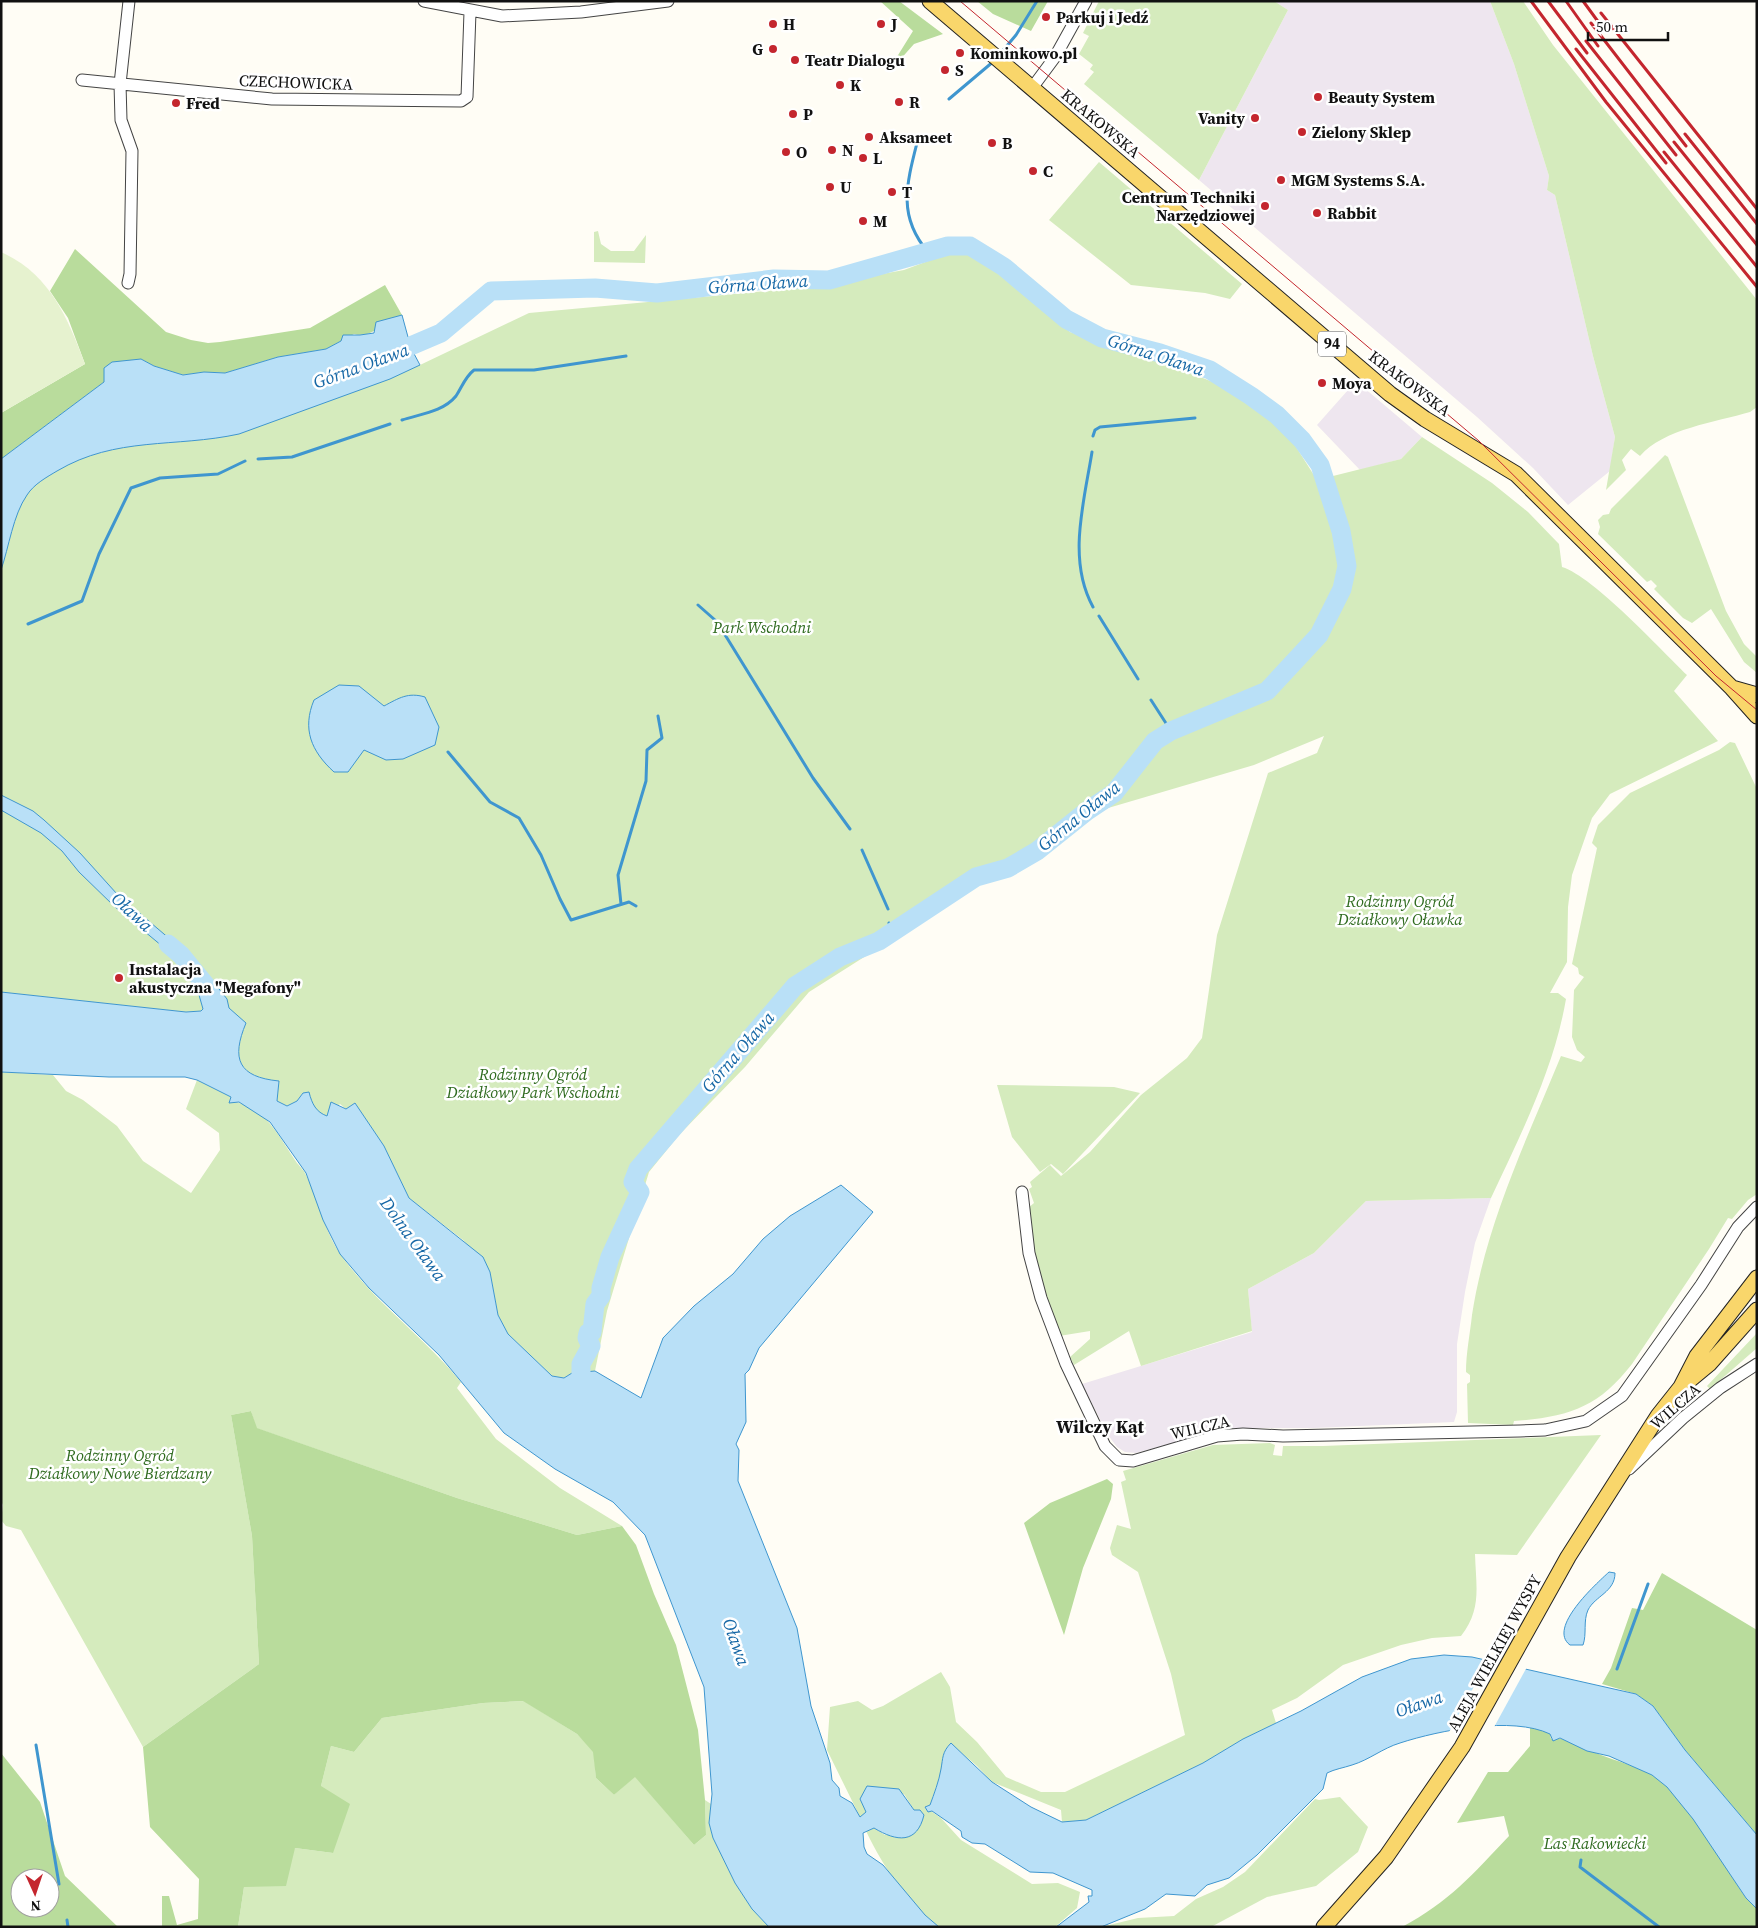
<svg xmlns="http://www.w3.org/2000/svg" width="1758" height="1928" viewBox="0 0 1758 1928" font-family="'Source Serif 4',serif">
<rect width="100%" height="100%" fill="#fffdf5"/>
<path fill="#eee6ef" d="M 1274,1 L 1490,1 L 1514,64 L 1549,176 L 1547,190 L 1555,195 L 1593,356 L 1615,437 L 1610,471 L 1568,505 L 1533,468 L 1477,417 L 1199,180 L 1288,10 Z
M 1356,381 L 1422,437 L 1401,459 L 1360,470 L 1317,425 Z
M 1491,1198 L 1475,1243 L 1465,1292 L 1457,1344 L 1457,1412 L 1454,1422 L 1313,1428 L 1227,1428 L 1136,1453 L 1125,1452 L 1117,1447 L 1108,1435 L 1082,1384 L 1252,1332 L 1248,1289 L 1314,1253 L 1366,1201 Z"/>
<path fill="#d5ebbd" d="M 1099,1 L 1274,1 L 1288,10 L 1199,180 L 1084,84 L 1094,72 L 1090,69 L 1093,65 L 1079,54 L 1089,36 L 1083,33 Z
M 1490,1 L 1523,1 L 1553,45 L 1757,300 L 1757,407 L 1750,412 C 1716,422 1663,429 1640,456 L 1631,449 L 1622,460 L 1626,470 L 1606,490 L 1615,437 L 1593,356 L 1555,195 L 1547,190 L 1549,176 L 1514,64 Z
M 1099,162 L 1242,284 L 1230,299 L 1205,293 L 1131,285 L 1049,220 Z
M 598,231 L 601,244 L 611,251 L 634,251 L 646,235 L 645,263 L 594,262 L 594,232 Z
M 952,252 L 978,256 L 1070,332 L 1113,347 L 1147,356 L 1218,384 L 1286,431 L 1317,480 L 1401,459 L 1422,437 L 1492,483 L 1528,512 L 1559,544 L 1562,567 C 1594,577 1660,649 1687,675 L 1674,691 L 1718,741 L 1610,794 L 1592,818 L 1572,875 L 1568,907 L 1567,962 L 1550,993 L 1558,993 L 1566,999 C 1554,1069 1521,1134 1491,1198 L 1366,1201 L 1314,1253 L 1248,1289 L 1252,1331 L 1141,1366 L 1129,1331 L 1074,1365 L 1070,1357 L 1090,1339 L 1090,1331 L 1059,1336 L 1036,1270 L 1028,1208 L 1034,1203 L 1029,1189 L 1032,1187 L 1030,1182 L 1050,1165 L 1061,1176 L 1090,1152 L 1141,1095 L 1187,1058 L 1202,1038 L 1217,935 L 1268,773 L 1317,753 L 1324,736 L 1254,765 L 1098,811 L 1040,859 L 973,888 L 809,992 L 745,1067 L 679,1135 L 649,1172 L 607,1311 L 595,1371 L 572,1373 L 564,1378 L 552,1376 L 508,1334 L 498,1315 L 490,1272 L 463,1240 L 409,1198 L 384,1146 L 355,1103 L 346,1109 L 340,1104 L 328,1116 L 319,1113 L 303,1093 L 297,1101 L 287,1106 L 277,1101 L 279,1081 C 238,1077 231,1059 246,1023 L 201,1011 L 186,1012 L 1,992 L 1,568 C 9,545 13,514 27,494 C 39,478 61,469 78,459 L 420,365 L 529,313 L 811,287 L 904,270 Z
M 1665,455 L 1668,457 L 1726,611 L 1744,644 L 1757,657 L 1757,673 L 1744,662 L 1711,609 L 1692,623 L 1683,618 L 1654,589 L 1657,586 L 1651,580 L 1647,582 L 1598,534 L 1600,527 L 1598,520 L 1603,515 L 1609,514 L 1611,509 Z
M 1730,742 L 1735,743 L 1757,789 L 1757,1194 L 1748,1200 L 1732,1219 L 1728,1218 L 1709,1249 L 1632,1364 C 1598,1408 1568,1417 1514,1421 L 1513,1425 L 1468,1423 L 1467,1384 L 1470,1382 L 1470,1375 L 1466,1372 C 1466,1353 1470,1334 1472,1315 C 1486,1224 1526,1141 1561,1056 L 1581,1062 L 1585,1057 L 1577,1050 L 1572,1037 L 1574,990 L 1584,977 L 1579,974 L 1578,968 L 1572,964 L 1597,848 L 1592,843 L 1598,825 L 1630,793 L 1719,750 Z
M 1,1072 L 53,1075 L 66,1091 L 83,1100 L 117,1126 L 143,1161 L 191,1193 L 220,1150 L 219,1133 L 186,1109 L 197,1080 L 231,1097 L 229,1102 C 264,1102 280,1139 297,1163 C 300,1167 304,1170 306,1175 C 319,1201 324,1231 341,1255 C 375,1303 424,1337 461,1382 L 457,1388 L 496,1439 L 560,1488 L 622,1526 L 577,1535 L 457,1498 L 256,1428 L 251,1411 L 231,1415 L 252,1536 L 259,1664 L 143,1747 L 21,1530 L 6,1526 L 1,1520 L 3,1505 L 1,1501 Z
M 997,1085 L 1114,1087 L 1140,1093 L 1063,1174 L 1051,1164 L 1040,1172 L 1012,1137 Z
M 1757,1333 L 1757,1348 L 1710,1389 L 1707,1386 Z
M 1601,1435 L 1517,1555 L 1475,1554 C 1476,1587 1482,1609 1461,1636 L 1432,1638 L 1401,1645 L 1343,1665 L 1297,1698 L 1272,1710 L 1276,1723 L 1243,1739 L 1203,1763 L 1086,1820 L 1062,1822 L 1061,1810 L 992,1782 L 977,1766 L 951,1744 L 930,1805 L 925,1807 L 941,1818 L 961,1840 L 1032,1884 L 1058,1883 L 1080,1892 L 1077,1908 L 1055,1927 L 939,1927 C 905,1899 885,1870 866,1831 L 874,1828 L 885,1835 L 914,1810 L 904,1794 L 860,1817 L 827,1750 L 830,1707 L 858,1701 L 872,1710 L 883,1706 L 941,1672 L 950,1687 L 956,1722 L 977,1742 L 1006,1777 L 1041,1792 L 1065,1792 L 1185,1735 L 1171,1674 L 1138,1572 L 1112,1555 L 1110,1548 L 1117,1525 L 1131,1529 L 1121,1482 L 1126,1480 L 1123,1471 L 1213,1445 L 1270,1443 L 1275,1445 L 1273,1455 L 1282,1456 L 1283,1446 L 1323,1446 Z
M 524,1701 L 577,1734 L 594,1752 L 596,1778 L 614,1795 L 635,1776 L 694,1845 L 706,1835 L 705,1800 L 711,1804 L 709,1823 L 713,1838 L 735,1883 L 752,1909 L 769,1927 L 238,1927 L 244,1887 L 295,1848 L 333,1853 L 321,1786 L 331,1746 L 354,1752 L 382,1718 L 483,1703 Z
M 1340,1797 L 1368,1827 L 1358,1852 L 1316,1886 L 1267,1897 L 1211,1927 L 1101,1927 L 1138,1918 L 1174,1916 L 1196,1899 L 1223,1887 L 1245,1872 L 1315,1799 L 1319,1800 Z"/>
<path fill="#b9dc9c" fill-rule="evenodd" d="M 880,1 L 899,1 L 943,34 L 914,44 L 898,62 L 895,60 L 913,31 Z
M 977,1 L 1048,1 L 1031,31 L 993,14 Z
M 75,249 L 166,332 L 191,340 L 208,343 L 220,342 L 310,328 L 385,285 L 402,315 C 384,320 374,339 354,334 L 326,349 L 278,357 L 225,373 L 204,372 L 183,375 L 154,366 L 141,359 L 104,368 L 104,382 L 1,459 L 1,413 L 85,364 L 68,318 L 50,291 Z
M 251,1411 L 257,1428 L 457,1498 L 577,1535 L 622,1526 L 636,1545 L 654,1594 L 676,1645 L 698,1730 L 705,1800 L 706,1835 L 694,1845 L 635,1777 L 614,1795 L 596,1778 L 593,1752 L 577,1734 L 523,1701 L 483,1703 L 382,1718 L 354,1752 L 331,1746 L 321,1786 L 350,1804 L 333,1853 L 295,1848 L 286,1886 L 244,1887 L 238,1927 L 162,1927 L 162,1896 L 169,1896 L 177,1925 L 198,1919 L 199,1879 L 150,1827 L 143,1747 L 259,1664 L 252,1536 L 231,1415 Z
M 1107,1479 L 1113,1484 L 1111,1499 L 1083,1568 L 1064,1635 L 1024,1523 L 1050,1503 Z
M 1662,1573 L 1757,1630 L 1757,1835 L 1685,1750 L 1653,1706 L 1636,1694 L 1602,1684 L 1611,1668 L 1632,1608 L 1643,1610 Z
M 1530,1728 L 1539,1728 L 1550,1734 L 1551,1739 C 1569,1736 1584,1749 1601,1755 C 1617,1761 1635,1766 1650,1774 C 1685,1793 1723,1865 1746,1898 L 1757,1909 L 1757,1927 L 1402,1927 C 1449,1902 1473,1874 1509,1836 L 1504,1816 L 1457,1823 L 1488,1772 L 1508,1772 L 1530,1746 Z
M 1,1753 L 40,1802 L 65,1876 L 118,1927 L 1,1927 ZM 20,1878 L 50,1878 L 50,1908 L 20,1908 Z"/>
<path fill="#e6f2cf" d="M 1,252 C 50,274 67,317 85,364 L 1,413 Z"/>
<path fill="#b9e0f7" stroke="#3f96cf" d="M 402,315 L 411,348 L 420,365 L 390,379 L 239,434 C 175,448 116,436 57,471 C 47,477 34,484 27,495 C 13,515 9,547 1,570 L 1,459 L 104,382 L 104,368 L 112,362 L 141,359 L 154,366 L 183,375 L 204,372 L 225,373 L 278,357 L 326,349 L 341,341 L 343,335 L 360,335 L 374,333 L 376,322 Z
M 339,685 L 359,686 L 384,706 C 399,698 408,692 425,697 L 439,727 L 435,745 L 403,759 L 386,760 L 364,750 L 348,772 L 334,772 C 311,751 302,729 314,700 Z
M 1,795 L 33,811 L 44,820 L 80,853 L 117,894 L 198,963 L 180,961 L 114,906 L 79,872 L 62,851 L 41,833 L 1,810 Z
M 184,968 L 204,970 L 227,999 L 229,1008 L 246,1023 C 231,1059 238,1077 279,1081 L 277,1101 L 287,1106 L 297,1101 L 303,1093 L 309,1092 C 312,1104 316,1112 327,1116 L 331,1102 L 346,1109 L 355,1103 L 384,1146 L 409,1198 L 483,1257 L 490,1272 L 498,1315 L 508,1334 L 552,1376 L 564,1378 L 572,1373 L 595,1371 L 641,1398 L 663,1338 L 694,1306 L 733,1274 L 763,1239 L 790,1216 L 841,1185 L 873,1212 L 759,1348 L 749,1370 L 745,1374 L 746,1422 L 736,1444 L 739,1450 L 738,1481 L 797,1628 L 811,1706 L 830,1763 L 832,1780 L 839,1788 L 840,1796 L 852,1803 L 860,1817 L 866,1812 L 860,1799 L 867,1786 L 899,1789 L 914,1810 L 920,1810 L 924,1815 C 917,1844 897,1842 874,1828 L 863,1833 L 864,1847 L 867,1854 L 883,1865 L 925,1915 L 939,1927 L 769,1927 L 752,1909 L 735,1883 L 713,1838 L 709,1823 L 712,1794 L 704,1687 L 645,1535 L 613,1502 L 555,1469 L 504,1433 L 439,1355 L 369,1288 L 340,1254 L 323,1220 L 306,1173 L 270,1122 L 239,1102 L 229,1103 L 231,1097 L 197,1080 L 185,1077 L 109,1077 L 1,1072 L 1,992 L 186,1012 L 201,1011 L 203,1009 L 199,995 Z
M 1609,1572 L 1615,1573 C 1615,1592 1595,1596 1588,1610 C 1583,1621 1587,1634 1583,1645 L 1570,1645 C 1547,1628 1596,1584 1609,1572 Z
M 1444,1655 L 1472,1657 L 1636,1694 L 1653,1706 L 1685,1750 L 1757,1835 L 1757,1909 L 1746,1898 L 1693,1819 L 1667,1787 L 1652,1775 L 1609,1756 L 1587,1751 L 1560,1738 L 1553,1741 L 1550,1734 C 1512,1716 1440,1730 1400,1743 C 1383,1748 1369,1760 1352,1765 C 1343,1768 1335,1769 1327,1773 L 1323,1789 L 1257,1855 L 1229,1878 L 1207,1885 L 1195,1896 L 1166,1894 L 1145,1909 L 1101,1927 L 1056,1927 L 1089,1902 L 1088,1896 L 1092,1896 L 1092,1890 L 1053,1873 L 1030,1872 L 985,1844 L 972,1843 L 962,1837 L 961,1831 L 932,1811 L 928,1812 L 925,1807 L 930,1805 C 934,1794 939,1781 941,1769 C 943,1758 942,1752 951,1743 L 992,1782 L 1031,1807 L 1062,1822 L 1086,1820 L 1203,1763 L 1243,1739 L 1301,1711 L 1362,1677 L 1411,1659 Z"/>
<path fill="#fffdf5" d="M 1489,1659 L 1527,1667 L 1493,1729 L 1448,1734 Z"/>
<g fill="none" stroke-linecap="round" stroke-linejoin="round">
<path stroke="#3f96cf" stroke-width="3" d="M 1000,54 L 1016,35 L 1037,1
M 949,99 L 994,61
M 917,143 C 906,186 898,217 928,252
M 402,420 C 420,414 443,412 456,396 C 462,387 465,377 474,370 L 534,370 L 626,356
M 1093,436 L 1095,430 L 1100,427 L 1195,418
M 1092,452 C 1084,502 1067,560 1093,607
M 258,459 L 292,457 L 390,424
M 698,605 L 715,620 L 727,638 L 813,778 L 850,829
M 1099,616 L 1138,679
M 28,624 L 82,601 L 99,554 L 131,488 L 160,478 L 218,474 L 245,461
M 1151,700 L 1171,731
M 448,752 L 490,802 L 519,818 L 541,855 L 560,899 L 571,920 L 629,902 L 636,906
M 862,850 L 888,909
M 621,904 L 618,875 L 646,781 L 647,750 L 662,738 L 658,716
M 889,923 L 892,932
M 1617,1669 L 1648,1584
M 36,1745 L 59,1884
M 1581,1860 L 1580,1867 L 1659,1927
M 67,1920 L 68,1927"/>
<path stroke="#b9e0f7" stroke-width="19" d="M 387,356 L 441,333 L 491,291 L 595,288 L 657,293 L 774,279 L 829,280 L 948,246 L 970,246 L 1004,267 L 1066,319 L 1102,338 L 1160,353 L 1210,370 L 1251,396 L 1277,415 L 1302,440 L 1320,465 L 1341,531 L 1347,566 L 1342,589 L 1319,635 L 1267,691 L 1171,731 L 1155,741 L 1114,793 L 1087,811 L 1037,851 L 1008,868 L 976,877 L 879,941 L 840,957 L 795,986 L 638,1169 L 633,1182 L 640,1192 L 610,1257 L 601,1288 L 601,1296 L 595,1304 L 592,1332 L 588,1333 L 587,1338 L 591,1346 L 581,1364 L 581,1396
M 168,944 L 181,955 L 208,988"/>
<g stroke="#444" stroke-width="13">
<path id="minor" d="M 424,1 L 502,16 L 581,12 L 668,1
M 82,80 L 272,99 L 461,101 L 467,97 L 470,12
M 1032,88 L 1055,57 L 1086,1
M 128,283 L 130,274 L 132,151 L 121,120 L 120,84 L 129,1
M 1022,1192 L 1029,1253 L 1041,1298 L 1066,1364 L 1105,1446 L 1119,1460 L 1133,1461 L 1217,1436 L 1243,1434 L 1283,1436 L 1520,1431 L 1545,1430 L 1586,1421 L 1622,1396 L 1701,1285 L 1738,1227 L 1757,1207
M 1629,1469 L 1683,1418 L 1720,1388 L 1757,1364"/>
</g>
<g stroke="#222" stroke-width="17">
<path id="major" d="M 930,1 L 1390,394 L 1425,419 L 1516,474 L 1732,688 L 1757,716
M 1732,688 L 1757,695
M 1686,1383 L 1709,1364 L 1757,1310
M 1324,1927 L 1386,1857 L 1462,1747 L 1568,1557 L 1658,1416 L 1681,1387 L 1697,1356 L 1757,1278"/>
</g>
<use href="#minor" stroke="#fff" stroke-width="11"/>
<use href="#major" stroke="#f9d66b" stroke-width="15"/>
<path stroke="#c4262e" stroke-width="1" d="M 960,1 L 1479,441 L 1716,676 L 1757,710"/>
<path stroke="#c4262e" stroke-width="3" d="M 1531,1 L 1606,102 L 1757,287
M 1548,1 L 1587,53
M 1566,1 L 1598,46
M 1583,1 L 1602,27
M 1601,13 L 1757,209
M 1591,23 L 1686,146
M 1586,41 L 1676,155
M 1576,49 L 1666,163
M 1685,134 L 1757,224
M 1674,142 L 1757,245
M 1664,152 L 1757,267"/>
</g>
<g fill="#c4262e" stroke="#fff" stroke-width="2">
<circle cx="1046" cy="17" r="5"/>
<circle cx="773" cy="24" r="5"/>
<circle cx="881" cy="24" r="5"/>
<circle cx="773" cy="49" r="5"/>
<circle cx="960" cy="53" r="5"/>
<circle cx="795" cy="60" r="5"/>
<circle cx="945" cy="70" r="5"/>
<circle cx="840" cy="85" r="5"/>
<circle cx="1318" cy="97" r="5"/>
<circle cx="899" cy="102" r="5"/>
<circle cx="176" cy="103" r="5"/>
<circle cx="793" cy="114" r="5"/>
<circle cx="1255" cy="118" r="5"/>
<circle cx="1302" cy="132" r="5"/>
<circle cx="869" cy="137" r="5"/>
<circle cx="992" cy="143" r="5"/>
<circle cx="832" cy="150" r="5"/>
<circle cx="786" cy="152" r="5"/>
<circle cx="863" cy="158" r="5"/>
<circle cx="1033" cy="171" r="5"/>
<circle cx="1281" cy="180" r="5"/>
<circle cx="830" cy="187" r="5"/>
<circle cx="892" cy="192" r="5"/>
<circle cx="1265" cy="206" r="5"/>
<circle cx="1317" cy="213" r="5"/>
<circle cx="863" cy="221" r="5"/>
<circle cx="1322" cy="383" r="5"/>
<circle cx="119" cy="978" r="5"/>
</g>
<g text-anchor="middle" stroke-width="5" stroke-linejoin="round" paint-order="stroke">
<rect fill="#fff" stroke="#585858" stroke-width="1" x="1318" y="331.5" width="28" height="25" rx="4"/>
<g font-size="15" font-weight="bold" fill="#111">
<text x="1332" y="349">94</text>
</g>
<g font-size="16" font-weight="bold" fill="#111" stroke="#fff" text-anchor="start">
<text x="1056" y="23">Parkuj i Jedź</text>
<text x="783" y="30">H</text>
<text x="891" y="30">J</text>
<text x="763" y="55" text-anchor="end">G</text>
<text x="970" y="59">Kominkowo.pl</text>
<text x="805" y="66">Teatr Dialogu</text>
<text x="955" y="76">S</text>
<text x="850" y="91">K</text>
<text x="1328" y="103">Beauty System</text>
<text x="909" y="108">R</text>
<text x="186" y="109">Fred</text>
<text x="803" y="120">P</text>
<text x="1245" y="124" text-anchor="end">Vanity</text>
<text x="1312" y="138">Zielony Sklep</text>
<text x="879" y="143">Aksameet</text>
<text x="1002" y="149">B</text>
<text x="842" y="156">N</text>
<text x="796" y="158">O</text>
<text x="873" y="164">L</text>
<text x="1043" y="177">C</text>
<text x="1291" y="186">MGM Systems S.A.</text>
<text x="840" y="193">U</text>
<text x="902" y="198">T</text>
<text x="1255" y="203" text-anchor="end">Centrum Techniki<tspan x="1255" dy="18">Narzędziowej</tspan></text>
<text x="1327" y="219">Rabbit</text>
<text x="873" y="227">M</text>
<text x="1332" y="389">Moya</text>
<text x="129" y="975">Instalacja<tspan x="129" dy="18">akustyczna "Megafony"</tspan></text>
</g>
<g font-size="16" fill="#111" stroke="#fff">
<text transform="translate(296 82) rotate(2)" y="6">CZECHOWICKA</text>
<text transform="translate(1101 123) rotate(40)" y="6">KRAKOWSKA</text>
<text transform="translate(1410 383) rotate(37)" y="6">KRAKOWSKA</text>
<text transform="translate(1675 1406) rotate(-41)" y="6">WILCZA</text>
<text transform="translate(1200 1427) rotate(-13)" y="6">WILCZA</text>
<text transform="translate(1494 1653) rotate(-61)" y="6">ALEJA WIELKIEJ WYSPY</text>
</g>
<g font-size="16" font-style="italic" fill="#2f6b1f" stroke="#fff">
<text x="762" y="633">Park Wschodni</text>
<text x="1400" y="907">Rodzinny Ogród<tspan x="1400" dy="18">Działkowy Oławka</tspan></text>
<text x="533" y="1080">Rodzinny Ogród<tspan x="533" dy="18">Działkowy Park Wschodni</tspan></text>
<text x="120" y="1461">Rodzinny Ogród<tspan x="120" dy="18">Działkowy Nowe Bierdzany</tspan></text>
<text x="1595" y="1849">Las Rakowiecki</text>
</g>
<g font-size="18" font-style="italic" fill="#1768a6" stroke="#fff">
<text transform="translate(758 284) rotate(-4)" y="6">Górna Oława</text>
<text transform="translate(1156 355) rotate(18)" y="6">Górna Oława</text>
<text transform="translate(361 366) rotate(-20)" y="6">Górna Oława</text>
<text transform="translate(1079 816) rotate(-39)" y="6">Górna Oława</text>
<text transform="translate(132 912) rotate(43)" y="6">Oława</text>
<text transform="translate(738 1052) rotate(-49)" y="6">Górna Oława</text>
<text transform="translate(413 1239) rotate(54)" y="6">Dolna Oława</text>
<text transform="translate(736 1642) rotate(71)" y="6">Oława</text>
<text transform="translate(1419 1704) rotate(-19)" y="6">Oława</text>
</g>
<g font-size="18" font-weight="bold" fill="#111" stroke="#fff">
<text x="1100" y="1433">Wilczy Kąt</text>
</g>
</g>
<rect width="1758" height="1928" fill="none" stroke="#111111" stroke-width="5"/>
<g transform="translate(35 1893) rotate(177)"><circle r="24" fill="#ffffff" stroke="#a0a0a0"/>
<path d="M0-4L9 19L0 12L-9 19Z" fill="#c4262e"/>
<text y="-8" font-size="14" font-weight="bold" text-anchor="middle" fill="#111111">N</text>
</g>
<path d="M1588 32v8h80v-8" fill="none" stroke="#111111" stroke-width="2.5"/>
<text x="1596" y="32" font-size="15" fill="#111111" stroke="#ffffff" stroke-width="4" paint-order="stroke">50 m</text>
</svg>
